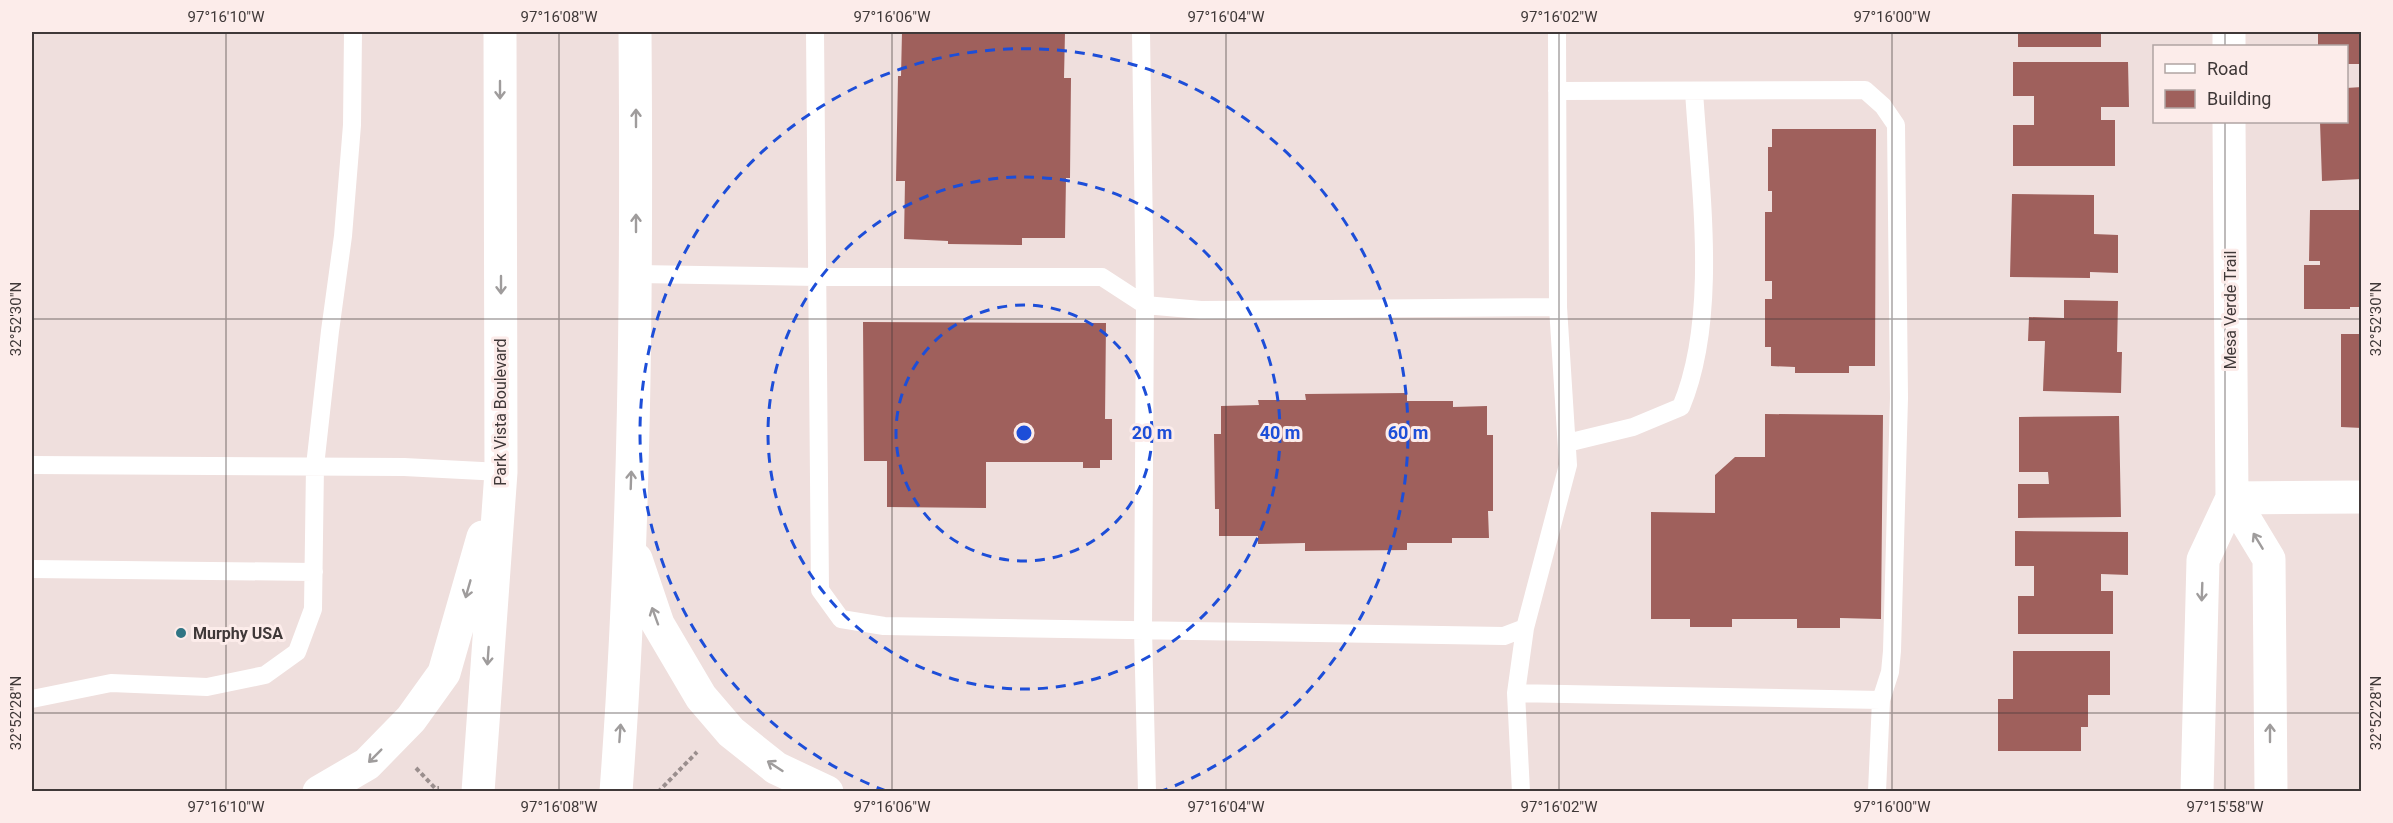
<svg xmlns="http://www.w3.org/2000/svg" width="2393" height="823" viewBox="0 0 2393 823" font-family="Roboto,sans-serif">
<rect width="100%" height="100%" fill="#efdfdd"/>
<path fill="#9f605c" d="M 902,32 L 1065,32 L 1064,78 L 1071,78 L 1070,178 L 1066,178 L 1065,238 L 1022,238 L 1022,245 L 948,244 L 948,241 L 904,239 L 905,181 L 896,181 L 898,76 L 901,76 Z
M 2018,32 L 2101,32 L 2101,47 L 2018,47 Z
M 2318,32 L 2362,32 L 2362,64 L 2346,64 L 2346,46 L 2318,46 Z
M 2013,62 L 2128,62 L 2129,107 L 2101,107 L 2101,120 L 2115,120 L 2115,166 L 2013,166 L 2013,125 L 2034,125 L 2034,96 L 2013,96 Z
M 2362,87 L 2362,179 L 2322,181 L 2320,122 L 2346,122 L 2346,88 Z
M 1772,129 L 1876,129 L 1875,366 L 1849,366 L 1849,373 L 1795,373 L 1795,367 L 1771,366 L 1771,347 L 1765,347 L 1765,299 L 1772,299 L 1772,281 L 1765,281 L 1765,212 L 1772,212 L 1772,191 L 1768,191 L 1768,147 L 1772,147 Z
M 2012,194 L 2094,195 L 2094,234 L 2118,235 L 2118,273 L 2090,272 L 2090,278 L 2010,277 Z
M 2310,210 L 2362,210 L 2362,307 L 2350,307 L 2350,309 L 2304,309 L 2304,265 L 2320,265 L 2320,261 L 2309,261 Z
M 2064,300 L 2118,301 L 2117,352 L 2122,352 L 2121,393 L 2043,391 L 2045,341 L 2028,341 L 2029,317 L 2064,318 Z
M 863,322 L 1106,323 L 1105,419 L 1112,419 L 1112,460 L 1100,460 L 1100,468 L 1083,468 L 1083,462 L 986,462 L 986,508 L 887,507 L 887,461 L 864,461 Z
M 2341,334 L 2362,334 L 2362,428 L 2341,427 Z
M 1407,393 L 1407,401 L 1453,401 L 1453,407 L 1487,406 L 1487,435 L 1493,435 L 1493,511 L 1488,511 L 1489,538 L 1452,538 L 1452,543 L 1407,543 L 1407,550 L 1305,551 L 1305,543 L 1258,544 L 1258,536 L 1219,536 L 1219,509 L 1215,509 L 1214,434 L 1221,434 L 1221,406 L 1259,405 L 1258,400 L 1306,400 L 1305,394 Z
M 1765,414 L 1883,415 L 1881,619 L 1840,618 L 1840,628 L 1797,628 L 1797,619 L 1732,619 L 1732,627 L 1690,627 L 1690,619 L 1651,619 L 1651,512 L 1715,513 L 1715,475 L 1735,457 L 1765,457 Z
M 2119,416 L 2121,517 L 2018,518 L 2018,484 L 2049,484 L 2048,472 L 2019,472 L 2019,417 Z
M 2015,531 L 2128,532 L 2128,575 L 2101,574 L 2101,591 L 2113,591 L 2113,634 L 2018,634 L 2018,596 L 2034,596 L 2034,566 L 2015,566 Z
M 2013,651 L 2110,651 L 2110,695 L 2088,695 L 2088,727 L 2081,727 L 2081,751 L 1998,751 L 1998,699 L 2013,699 Z"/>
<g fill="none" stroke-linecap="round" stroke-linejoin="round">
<path stroke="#9a8e8d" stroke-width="4" stroke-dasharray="4.5 3" stroke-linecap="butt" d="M 416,768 L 435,788 L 439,788
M 658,792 L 697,752"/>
<path stroke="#fff" stroke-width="18" d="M 815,32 L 820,590 L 841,619 L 884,626 L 1504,636 L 1525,628
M 1141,32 L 1145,305 L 1143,630 L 1147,792
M 1557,91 L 1865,90 L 1883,106 L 1896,125 L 1899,398 L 1892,651 L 1890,672 L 1881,700
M 637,274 L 817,277 L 1102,277 L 1145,305 L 1201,310 L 1558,307
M 1567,443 L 1633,427 L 1681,407 C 1719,317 1700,188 1694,91
M 32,465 L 404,467 L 501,472
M 32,569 L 314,572
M 1516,693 L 1881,700 L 1877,792
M 32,699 L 111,683 L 207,687 L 265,675 L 297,652 L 313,609 L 315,466 L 330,331 L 343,236 L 352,125 L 353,32
M 1521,792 L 1516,693 L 1525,628 L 1568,465 L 1558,307 L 1557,32"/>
<path stroke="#fff" stroke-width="33" d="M 2229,32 L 2229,46
M 2232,498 L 2269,559 L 2271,792
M 2232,498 L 2362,497
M 2197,792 L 2203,560 L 2232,498 L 2229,122"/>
<path stroke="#fff" stroke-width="33" d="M 636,559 L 658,624 L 701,697 L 731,732 L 776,768 L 827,792
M 319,792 L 367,764 L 411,719 L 444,673 L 483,537
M 478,792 L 501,472 L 500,32
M 616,792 C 635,539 637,285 635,32"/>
</g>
<defs><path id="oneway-shaft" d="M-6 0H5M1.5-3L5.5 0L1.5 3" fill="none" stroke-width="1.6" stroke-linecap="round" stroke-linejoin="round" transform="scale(1.5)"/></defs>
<g stroke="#9f9c9c">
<use href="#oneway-shaft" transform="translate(500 90) rotate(90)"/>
<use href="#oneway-shaft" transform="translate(636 118) rotate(-90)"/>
<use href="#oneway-shaft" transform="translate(636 223) rotate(-90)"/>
<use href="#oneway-shaft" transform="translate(501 285) rotate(90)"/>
<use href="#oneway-shaft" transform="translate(631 480) rotate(-88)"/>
<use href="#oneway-shaft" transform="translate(2258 541) rotate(-121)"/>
<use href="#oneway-shaft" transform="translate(468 589) rotate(106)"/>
<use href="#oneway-shaft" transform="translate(2202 592) rotate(92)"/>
<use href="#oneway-shaft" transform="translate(655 616) rotate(-110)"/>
<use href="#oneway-shaft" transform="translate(488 656) rotate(94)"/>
<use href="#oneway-shaft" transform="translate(620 733) rotate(-86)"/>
<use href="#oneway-shaft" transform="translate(2270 733) rotate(-90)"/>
<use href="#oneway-shaft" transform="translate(375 756) rotate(135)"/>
<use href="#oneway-shaft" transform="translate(775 766) rotate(-147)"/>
</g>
<path fill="none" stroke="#3f3838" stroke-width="1.5" stroke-opacity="0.45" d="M 226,32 L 226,792M 559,32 L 559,792M 892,32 L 892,792M 1226,32 L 1226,792M 1559,32 L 1559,792M 1892,32 L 1892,792M 2225,32 L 2225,46M 2225,122 L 2225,792M 32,319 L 2362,319M 32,713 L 2362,713"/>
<g fill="none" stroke="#1d4ed8" stroke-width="3" stroke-dasharray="10 8">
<circle cx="1024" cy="433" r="128"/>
<circle cx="1024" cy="433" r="256"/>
<path d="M886 791A384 384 0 1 1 1162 791"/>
</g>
<circle fill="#307584" stroke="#fcecea" stroke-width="2" cx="181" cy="633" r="6"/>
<g text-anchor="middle" stroke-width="6" stroke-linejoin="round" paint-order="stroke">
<g font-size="16" fill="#3f3838" stroke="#fcecea">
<text transform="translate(2230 310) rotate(-90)" y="6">Mesa Verde Trail</text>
<text transform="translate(500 412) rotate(-90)" y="6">Park Vista Boulevard</text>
</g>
<g font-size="16" font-weight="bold" fill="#3f3838" stroke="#fcecea" text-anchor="start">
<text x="193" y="639">Murphy USA</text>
</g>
</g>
<circle cx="1024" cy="433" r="9" fill="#1d4ed8" stroke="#fcecea" stroke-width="3"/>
<g font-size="18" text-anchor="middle" font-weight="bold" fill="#1d4ed8" stroke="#fcecea" stroke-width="6" stroke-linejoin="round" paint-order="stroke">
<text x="1152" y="439">20 m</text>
<text x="1280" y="439">40 m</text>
<text x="1408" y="439">60 m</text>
</g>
<rect width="2393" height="823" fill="none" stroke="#fcecea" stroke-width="66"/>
<rect x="2153" y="45" width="195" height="78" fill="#fcecea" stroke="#b0a4a3" stroke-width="1.5"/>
<rect x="2165" y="64" width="30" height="9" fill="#ffffff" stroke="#b0a4a3" stroke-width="1.5"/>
<text x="2207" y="75" font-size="18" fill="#3f3838">Road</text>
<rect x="2165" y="90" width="30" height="18" fill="#9f605c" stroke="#b0a4a3" stroke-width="1.5"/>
<text x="2207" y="105" font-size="18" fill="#3f3838">Building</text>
<rect x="33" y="33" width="2327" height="757" fill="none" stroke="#3f3838" stroke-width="2"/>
<g font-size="15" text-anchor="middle" fill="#3f3838">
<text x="226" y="22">97°16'10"W</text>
<text x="559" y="22">97°16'08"W</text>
<text x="892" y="22">97°16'06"W</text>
<text x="1226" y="22">97°16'04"W</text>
<text x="1559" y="22">97°16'02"W</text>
<text x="1892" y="22">97°16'00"W</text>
<text transform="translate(16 319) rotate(-90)" y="5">32°52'30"N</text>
<text transform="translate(2376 319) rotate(-90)" y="5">32°52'30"N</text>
<text transform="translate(16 713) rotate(-90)" y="5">32°52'28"N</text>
<text transform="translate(2376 713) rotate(-90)" y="5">32°52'28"N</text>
<text x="226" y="812">97°16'10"W</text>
<text x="559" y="812">97°16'08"W</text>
<text x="892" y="812">97°16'06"W</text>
<text x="1226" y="812">97°16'04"W</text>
<text x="1559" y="812">97°16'02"W</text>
<text x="1892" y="812">97°16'00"W</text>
<text x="2225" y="812">97°15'58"W</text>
</g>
</svg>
